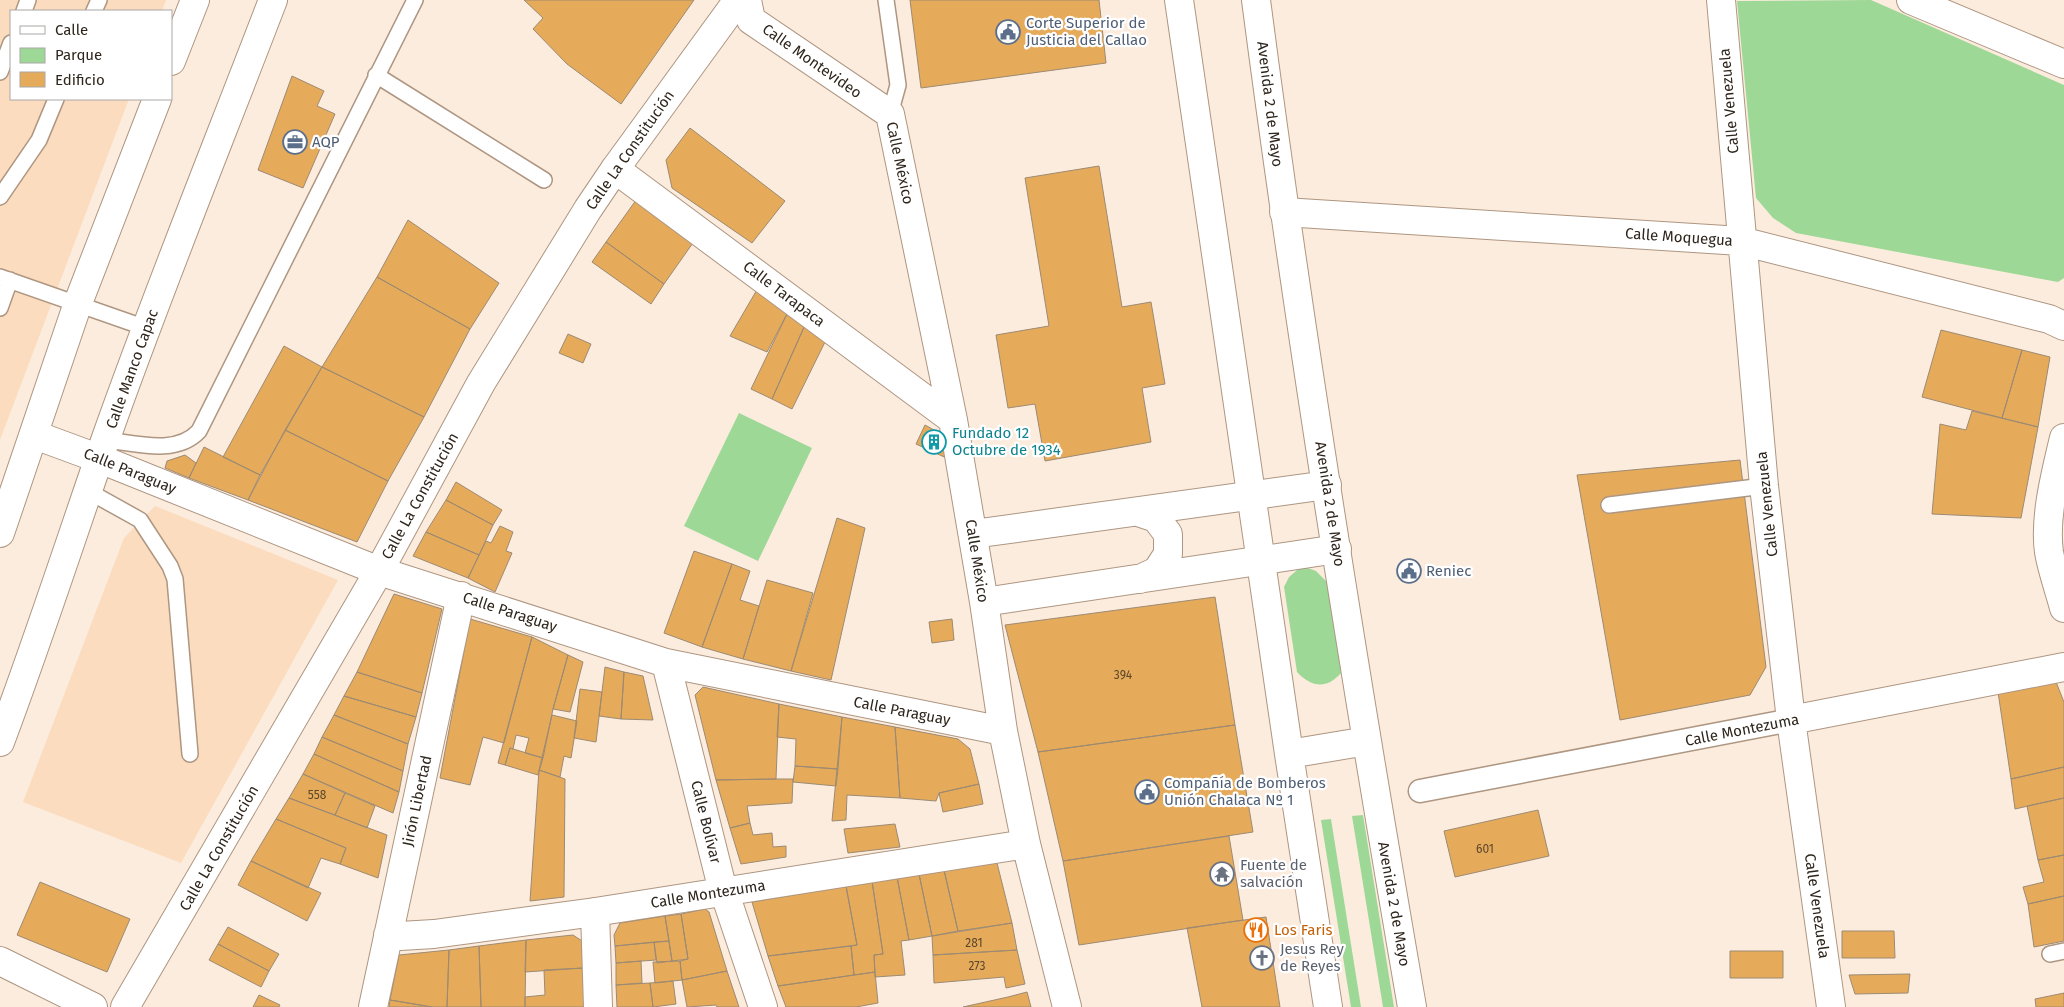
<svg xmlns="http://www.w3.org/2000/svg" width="2064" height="1007" viewBox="0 0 2064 1007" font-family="'Fira Sans',sans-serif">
<rect width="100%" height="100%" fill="#fcecde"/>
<path fill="#fbdcbf" d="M 0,0 L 166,0 L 162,11 L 11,11 L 11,99 L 129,99 L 0,440 Z
M 155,506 L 338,580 L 181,863 L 23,802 L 124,538 Z"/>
<path fill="#9ed897" d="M 1871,0 L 2064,85 L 2064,278 L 2058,282 L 1796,233 L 1773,218 L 1756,198 L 1737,1 Z
M 739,413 L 812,448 L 758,561 L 684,526 Z
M 1302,566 L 1316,571 L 1327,582 L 1341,673 C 1327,689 1312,688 1297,672 L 1284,587 L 1289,577 Z
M 1363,815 L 1394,1007 L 1383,1007 L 1352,816 Z
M 1331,819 L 1361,1007 L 1351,1007 L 1321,820 Z"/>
<path fill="#e5ab5b" stroke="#9d8a72" d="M 524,0 L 694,0 L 621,104 L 567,64 L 533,29 L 543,18 Z
M 910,0 L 1099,0 L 1106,63 L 921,88 Z
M 292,76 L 324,91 L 317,106 L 335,114 L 303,188 L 258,170 Z
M 690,128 L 785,201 L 752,243 L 672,188 L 666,160 Z
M 1099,166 L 1122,307 L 1151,302 L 1165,384 L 1142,388 L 1151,442 L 1045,461 L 1035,404 L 1008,408 L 996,335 L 1049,326 L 1025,178 Z
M 639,196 L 695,240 L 664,284 L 606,242 Z
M 408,220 L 499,283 L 470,329 L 377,277 Z
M 606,242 L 664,284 L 651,304 L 592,262 Z
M 377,277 L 470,329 L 424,417 L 322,367 Z
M 758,288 L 788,312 L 767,352 L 730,336 Z
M 788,312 L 805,325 L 772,399 L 751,389 Z
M 805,325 L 825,342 L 792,409 L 772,399 Z
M 1941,330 L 2022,350 L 2002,418 L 1922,397 Z
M 568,334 L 591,344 L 583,363 L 559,353 Z
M 284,346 L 322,367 L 260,475 L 223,457 Z
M 2022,350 L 2050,357 L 2038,427 L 2002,418 Z
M 322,367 L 424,417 L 388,481 L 285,430 Z
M 1972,411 L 2038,427 L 2021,518 L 1932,514 L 1940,424 L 1966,430 Z
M 925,425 L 943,435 L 953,461 L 916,444 Z
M 285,430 L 388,481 L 357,542 L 248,500 Z
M 204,447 L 260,475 L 248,500 L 189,478 Z
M 185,455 L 196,463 L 189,478 L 165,468 L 167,461 Z
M 1740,460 L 1766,667 L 1750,695 L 1620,720 L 1577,475 Z
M 456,482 L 502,510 L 493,525 L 446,500 Z
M 446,500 L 493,525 L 479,555 L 426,532 Z
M 837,518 L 865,528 L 831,680 L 791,671 Z
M 500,526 L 513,532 L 506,551 L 512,553 L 495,592 L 468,578 L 486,541 L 491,543 Z
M 426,532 L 479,555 L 468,578 L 413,556 Z
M 694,551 L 732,564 L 702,647 L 664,633 Z
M 732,564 L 750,571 L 740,600 L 759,606 L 743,659 L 702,647 Z
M 767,580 L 813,593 L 791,671 L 743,659 Z
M 394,594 L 442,609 L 422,693 L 357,672 Z
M 1215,597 L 1235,725 L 1038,752 L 1005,625 Z
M 470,619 L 532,637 L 504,743 L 483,737 L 470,785 L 440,778 Z
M 952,619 L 954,640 L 932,643 L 929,622 Z
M 532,637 L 568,655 L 553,709 L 543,758 L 525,753 L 529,738 L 516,735 L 513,749 L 510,748 L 505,765 L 498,763 Z
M 568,655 L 583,662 L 570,712 L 553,709 Z
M 605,667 L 624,672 L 621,719 L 599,716 Z
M 357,672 L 422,693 L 416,717 L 344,696 Z
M 624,672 L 643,676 L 653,720 L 621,719 Z
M 2056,682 L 2064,702 L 2064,767 L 2011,779 L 1998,692 Z
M 703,687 L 779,704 L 776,779 L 716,780 L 695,695 Z
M 580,689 L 602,692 L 596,742 L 574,738 Z
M 344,696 L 416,717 L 408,744 L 334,715 Z
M 779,704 L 842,717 L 838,769 L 795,766 L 796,739 L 777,737 Z
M 334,715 L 408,744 L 403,771 L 322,737 Z
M 552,715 L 577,721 L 571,758 L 564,756 L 560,777 L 539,770 Z
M 842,717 L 895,727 L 900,798 L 847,795 L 846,820 L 832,821 Z
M 1235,725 L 1253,832 L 1063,861 L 1038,752 Z
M 895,727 L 958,739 L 970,749 L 979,784 L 939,793 L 936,801 L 900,798 Z
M 322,737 L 403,771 L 399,792 L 314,754 Z
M 510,748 L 543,758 L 538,775 L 505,765 Z
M 314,754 L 399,792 L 393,813 L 303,774 Z
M 795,766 L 838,769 L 836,786 L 793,782 Z
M 2064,767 L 2064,798 L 2015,809 L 2011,779 Z
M 539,770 L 565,779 L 564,897 L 530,901 Z
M 303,774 L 345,793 L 335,815 L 289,798 Z
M 776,779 L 793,779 L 792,803 L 747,806 L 750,823 L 730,828 L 716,780 Z
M 979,784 L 983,804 L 943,812 L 939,793 Z
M 345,793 L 375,806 L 367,828 L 335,815 Z
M 289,798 L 387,835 L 378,878 L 340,864 L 346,848 L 276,819 Z
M 2064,798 L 2064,855 L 2038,860 L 2027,806 Z
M 1538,810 L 1549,856 L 1455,877 L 1444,831 Z
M 276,819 L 346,848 L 340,864 L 321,858 L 308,888 L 251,861 Z
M 750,823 L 753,835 L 772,833 L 773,847 L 786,846 L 786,857 L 741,864 L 730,828 Z
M 895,824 L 900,847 L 848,853 L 844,829 Z
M 1229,836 L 1243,920 L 1079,945 L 1063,861 Z
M 2064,855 L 2064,896 L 2028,904 L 2023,887 L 2044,882 L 2038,860 Z
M 251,861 L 321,893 L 307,921 L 238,885 Z
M 997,863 L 1012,923 L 958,931 L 944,870 Z
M 944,870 L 958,931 L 932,936 L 919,874 Z
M 919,874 L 932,936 L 909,940 L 897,877 Z
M 897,877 L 909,940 L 901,941 L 905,975 L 875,977 L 874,955 L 883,954 L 872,881 Z
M 872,881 L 883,954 L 874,955 L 875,972 L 854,975 L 851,946 L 857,945 L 846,886 Z
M 40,882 L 130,919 L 107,972 L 17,935 Z
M 846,886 L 857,945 L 768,956 L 752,902 Z
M 2064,896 L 2064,941 L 2034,947 L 2028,904 Z
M 705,909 L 709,912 L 727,971 L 682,980 L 680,961 L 688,959 L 681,914 Z
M 681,914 L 688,959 L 672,961 L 665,916 Z
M 665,916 L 669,941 L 615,946 L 614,935 L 620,923 Z
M 1266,917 L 1280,1007 L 1202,1007 L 1187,928 Z
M 1012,923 L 1017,950 L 933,955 L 932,936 Z
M 228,927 L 279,954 L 269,971 L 218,944 Z
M 1842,931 L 1894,931 L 1895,958 L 1842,958 Z
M 573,935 L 582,941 L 583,968 L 525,972 L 526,940 Z
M 526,940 L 525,1007 L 481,1007 L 479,946 Z
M 669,941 L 672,961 L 657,963 L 654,942 Z
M 654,942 L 656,960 L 616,963 L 615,946 Z
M 218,944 L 269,971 L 261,987 L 209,960 Z
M 479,946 L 481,1007 L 447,1007 L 449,950 Z
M 851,946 L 854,975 L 778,986 L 768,956 Z
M 449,950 L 447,1007 L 432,1007 L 390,1000 L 399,955 Z
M 1017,950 L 1025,984 L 1006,988 L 1004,977 L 934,983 L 933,955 Z
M 1730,951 L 1783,951 L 1783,978 L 1730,978 Z
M 641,961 L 642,983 L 616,985 L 616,963 Z
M 680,961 L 682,980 L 655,983 L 653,962 Z
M 583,968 L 584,1007 L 525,1007 L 525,997 L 545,995 L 544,970 Z
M 727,971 L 739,1007 L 717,1007 L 716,1005 L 687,1007 L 682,980 Z
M 875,972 L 878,1003 L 856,1007 L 786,1007 L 778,986 Z
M 1910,974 L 1908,993 L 1855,994 L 1849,975 Z
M 673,981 L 676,1004 L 653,1007 L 650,983 Z
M 650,983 L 653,1007 L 617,1007 L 616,985 Z
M 1027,992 L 1031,1007 L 963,1007 L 1008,997 Z
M 2064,993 L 2064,1007 L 2036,1007 L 2035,999 Z
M 259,995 L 280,1005 L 279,1007 L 253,1007 Z
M 390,1000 L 432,1007 L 389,1007 Z"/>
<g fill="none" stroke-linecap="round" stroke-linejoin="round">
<g stroke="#ae9681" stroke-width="18">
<path id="service" d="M 886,0 L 898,85 L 890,114
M 24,11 L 28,0
M 94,11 L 99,0
M 0,72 L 11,43
M 376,75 L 544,180
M 0,197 L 39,140 L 56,99
M 0,277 L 146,328
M 0,308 L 10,280
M 106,440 C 135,443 176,456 199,431 L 415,0
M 88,491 L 140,520 L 170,566 L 175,579 L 190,754
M 1609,505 L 1764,486
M 2050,954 L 2064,951"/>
</g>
<g stroke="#ae9681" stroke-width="25">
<path id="pedestrian" d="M 1420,791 L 1791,720"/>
</g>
<g stroke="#ae9681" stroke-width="30">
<path id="minor" d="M 747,0 L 751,20 L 890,114 L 953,420 L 984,602 L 1003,731 L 1026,844 L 1067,1007
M 1721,0 L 1764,486 L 1791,720 L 1831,1007
M 1911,0 L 2064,64
M 615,169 L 953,420
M 1284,212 L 1741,241 L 2049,319 L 2064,326
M 35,435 L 100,459 L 379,571 L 666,663 L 1003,731
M 2064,438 C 2056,472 2044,517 2049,552 C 2052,570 2059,589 2064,608
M 1138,512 L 1156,518 L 1168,534 L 1168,554 L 1157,571 L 1140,579
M 973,534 L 1327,485
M 984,602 L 1337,549
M 666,663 L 720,879 L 763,1007
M 1791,720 L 2064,667
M 595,912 L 598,1007
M 388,935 L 400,936 L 434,934 L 595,912 L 1026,844
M 0,961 L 93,1007
M 373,1007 L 461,596"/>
</g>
<g stroke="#ae9681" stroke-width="30">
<path id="tertiary" d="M 125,1007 L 379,571 L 481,383 L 588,209 L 615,169 L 738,0"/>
</g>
<g stroke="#ae9681" stroke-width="30">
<path id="secondary" d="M 1179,0 L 1289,754 L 1328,1007
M 1256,0 C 1300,337 1354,672 1412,1007
M 171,61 L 195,0
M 0,533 L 78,303 L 157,99
M 0,742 C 38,641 71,539 106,438 C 158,291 217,146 273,0
M 1289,754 L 1367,741"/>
</g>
<use href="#service" stroke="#fff" stroke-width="15"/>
<use href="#pedestrian" stroke="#fff" stroke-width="22"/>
<use href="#minor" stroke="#fff" stroke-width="28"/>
<use href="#tertiary" stroke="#fff" stroke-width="28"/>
<use href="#secondary" stroke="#fff" stroke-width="28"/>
</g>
<defs>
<g id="civic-ring" transform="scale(1.25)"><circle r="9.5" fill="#fff" stroke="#5c6f8a" stroke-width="1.5"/><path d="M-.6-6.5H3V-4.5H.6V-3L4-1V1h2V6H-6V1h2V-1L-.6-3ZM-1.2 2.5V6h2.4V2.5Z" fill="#5c6f8a"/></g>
<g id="office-ring" transform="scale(1.25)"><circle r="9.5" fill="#fff" stroke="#5c6f8a" stroke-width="1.5"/><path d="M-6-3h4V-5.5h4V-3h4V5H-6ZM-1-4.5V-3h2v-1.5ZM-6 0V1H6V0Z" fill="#5c6f8a"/></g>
<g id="building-ring" transform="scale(1.25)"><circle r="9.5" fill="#fff" stroke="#0f9aa8" stroke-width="1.5"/><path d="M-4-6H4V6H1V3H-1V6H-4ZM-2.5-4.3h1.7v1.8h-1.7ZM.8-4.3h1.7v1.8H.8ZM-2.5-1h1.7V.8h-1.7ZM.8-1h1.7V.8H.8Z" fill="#0f9aa8"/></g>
<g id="temple-ring" transform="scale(1.25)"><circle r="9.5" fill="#fff" stroke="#6b7280" stroke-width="1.5"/><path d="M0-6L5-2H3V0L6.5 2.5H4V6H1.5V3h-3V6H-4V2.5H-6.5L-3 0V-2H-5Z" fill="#6b7280"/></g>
<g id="restaurant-ring" transform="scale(1.25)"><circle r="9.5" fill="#fff" stroke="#e8710a" stroke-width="1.5"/><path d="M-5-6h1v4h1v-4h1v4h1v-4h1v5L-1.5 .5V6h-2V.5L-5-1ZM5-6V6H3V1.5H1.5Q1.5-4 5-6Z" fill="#e8710a"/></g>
<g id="church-ring" transform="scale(1.25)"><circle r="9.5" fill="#fff" stroke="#6b7280" stroke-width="1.5"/><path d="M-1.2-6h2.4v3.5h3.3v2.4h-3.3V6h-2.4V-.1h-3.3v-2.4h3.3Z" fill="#6b7280"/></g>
</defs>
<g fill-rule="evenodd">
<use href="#civic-ring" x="1008" y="32"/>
<use href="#office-ring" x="295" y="142"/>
<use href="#building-ring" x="934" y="442"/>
<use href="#civic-ring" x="1409" y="571"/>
<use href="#civic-ring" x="1147" y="792"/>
<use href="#temple-ring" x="1222" y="874"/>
<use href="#restaurant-ring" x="1256" y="930"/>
<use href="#church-ring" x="1262" y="958"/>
</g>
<g text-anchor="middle" stroke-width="4.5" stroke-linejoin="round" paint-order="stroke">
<g font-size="12" fill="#5c462c">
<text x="1123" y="679">394</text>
<text x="317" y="799">558</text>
<text x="1485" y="853">601</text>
<text x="974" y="947">281</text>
<text x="977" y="970">273</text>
</g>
<g font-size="15" fill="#4e5e75" stroke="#fff" text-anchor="start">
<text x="1026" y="28">Corte Superior de<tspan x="1026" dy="17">Justicia del Callao</tspan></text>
<text x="312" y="147">AQP</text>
<text x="1426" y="576">Reniec</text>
<text x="1164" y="788">Compañía de Bomberos<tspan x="1164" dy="17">Unión Chalaca Nº 1</tspan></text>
</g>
<g font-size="15" fill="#2e251c" stroke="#fff">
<text transform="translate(812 61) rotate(35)" y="5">Calle Montevideo</text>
<text transform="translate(1729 101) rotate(-95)" y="5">Calle Venezuela</text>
<text transform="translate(1270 104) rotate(83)" y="5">Avenida 2 de Mayo</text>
<text transform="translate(630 150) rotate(-55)" y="5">Calle La Constitución</text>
<text transform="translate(900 163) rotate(78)" y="5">Calle México</text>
<text transform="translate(1679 237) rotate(4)" y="5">Calle Moquegua</text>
<text transform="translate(784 294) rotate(37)" y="5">Calle Tarapaca</text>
<text transform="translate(132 369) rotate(-70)" y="5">Calle Manco Capac</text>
<text transform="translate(130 471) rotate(22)" y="5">Calle Paraguay</text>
<text transform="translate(420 496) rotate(-61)" y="5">Calle La Constitución</text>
<text transform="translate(1330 504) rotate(81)" y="5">Avenida 2 de Mayo</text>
<text transform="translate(1767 504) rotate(-96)" y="5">Calle Venezuela</text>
<text transform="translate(977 561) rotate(81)" y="5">Calle México</text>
<text transform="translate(510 612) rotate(18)" y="5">Calle Paraguay</text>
<text transform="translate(902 711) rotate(11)" y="5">Calle Paraguay</text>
<text transform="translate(1742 730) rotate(-11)" y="5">Calle Montezuma</text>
<text transform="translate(417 801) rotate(-78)" y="5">Jirón Libertad</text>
<text transform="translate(706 822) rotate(76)" y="5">Calle Bolívar</text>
<text transform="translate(219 848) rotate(-60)" y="5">Calle La Constitución</text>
<text transform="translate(708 894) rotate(-9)" y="5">Calle Montezuma</text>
<text transform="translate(1394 904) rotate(80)" y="5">Avenida 2 de Mayo</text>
<text transform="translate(1817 906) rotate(82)" y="5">Calle Venezuela</text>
</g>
<g font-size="15" fill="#0d838f" stroke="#fff" text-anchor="start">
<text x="952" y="438">Fundado 12<tspan x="952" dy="17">Octubre de 1934</tspan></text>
</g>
<g font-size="15" fill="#5b616d" stroke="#fff" text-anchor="start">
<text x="1240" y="870">Fuente de<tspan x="1240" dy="17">salvación</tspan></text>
<text x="1280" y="954">Jesus Rey<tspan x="1280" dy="17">de Reyes</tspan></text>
</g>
<g font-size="15" fill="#c56008" stroke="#fff" text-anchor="start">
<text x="1274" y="935">Los Faris</text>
</g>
</g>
<rect x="10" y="10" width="162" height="90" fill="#ffffff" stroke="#aba8a4"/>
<rect x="20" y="26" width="25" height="8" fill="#ffffff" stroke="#aba8a4"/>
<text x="55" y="35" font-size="15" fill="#2e251c">Calle</text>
<rect x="20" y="48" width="25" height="15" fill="#9ed897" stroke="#aba8a4"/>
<text x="55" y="60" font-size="15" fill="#2e251c">Parque</text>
<rect x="20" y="72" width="25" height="15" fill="#e5ab5b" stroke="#aba8a4"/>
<text x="55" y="85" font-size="15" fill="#2e251c">Edificio</text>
</svg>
